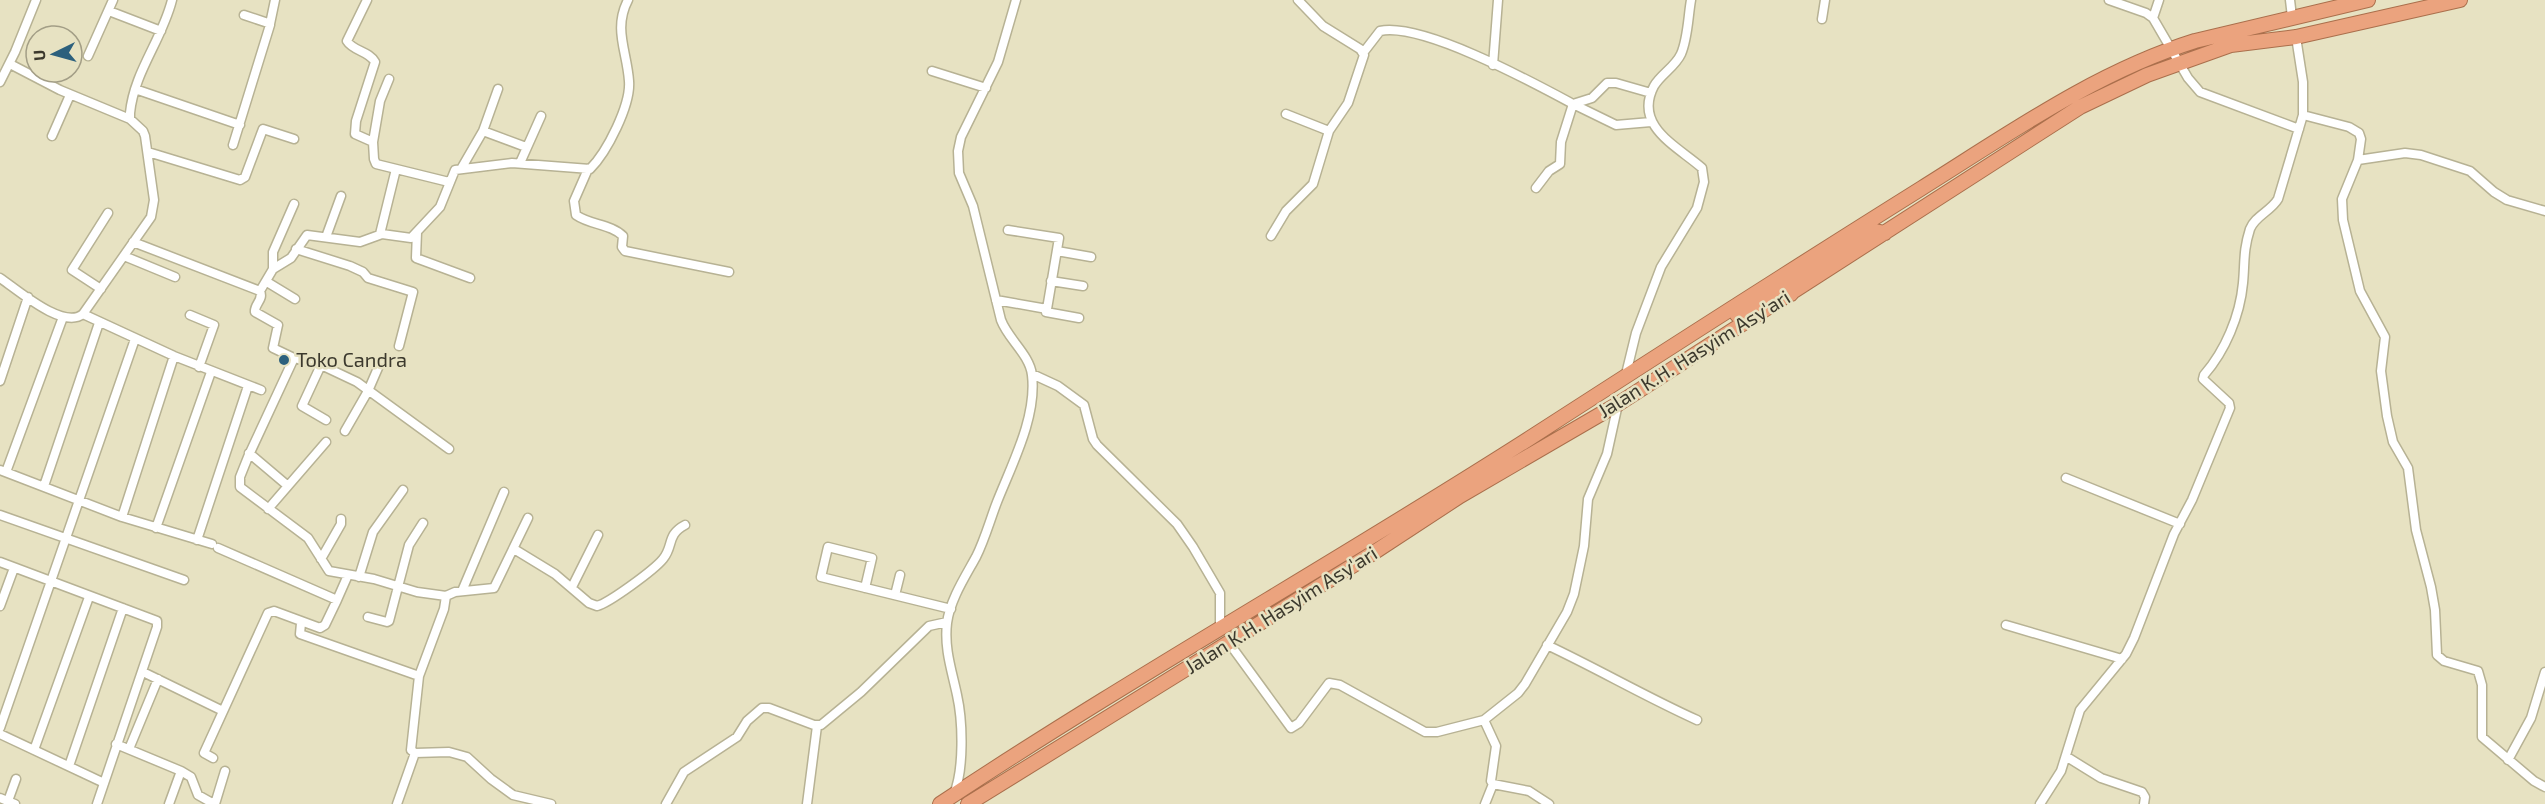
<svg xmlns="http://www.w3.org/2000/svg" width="2545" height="804" viewBox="0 0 2545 804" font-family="'Exo 2',sans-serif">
<rect width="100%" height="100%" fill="#e7e2c2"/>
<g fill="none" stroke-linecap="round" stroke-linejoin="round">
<g stroke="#b7b294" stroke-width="11">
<path id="minor" d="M 367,0 L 347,41 C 353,51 369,51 375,62 L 356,121 L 355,134 L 373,142 L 374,159 L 376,164 L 449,182
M 2109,0 L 2146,13 L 2153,18 L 2188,78 L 2200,92 L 2299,129
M 2290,0 L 2292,17
M 109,11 L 161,31
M 2153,18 L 2159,0
M 1822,19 L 1825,0
M 270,24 L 275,0
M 1363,53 L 1380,31 C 1422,22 1532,82 1573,104 L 1561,142 L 1560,164 L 1549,171 L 1536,188
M 88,56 L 113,0
M 10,64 L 60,90 L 130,119
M 1493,65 L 1498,0
M 932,71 L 986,88
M 0,82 L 15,52 L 36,0
M 135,89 L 240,125
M 1573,104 L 1592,98 L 1607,83 L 1616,83 L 1651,93
M 1573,104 L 1616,125 L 1651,122
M 1286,114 L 1329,131
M 2303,115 L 2349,127 L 2359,133 L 2361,139 L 2358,160 L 2342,199 L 2343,220 L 2360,291 L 2385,337 L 2381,371 L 2387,416 L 2393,442 L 2408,468 L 2416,530 L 2431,587 L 2435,610 L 2437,655 L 2444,661 L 2478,671 L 2482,685 L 2482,737 L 2534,781 L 2545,787
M 483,131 L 498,89
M 52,136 L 70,95
M 373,142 L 380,101 L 389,79
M 233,145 L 270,25 L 268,23 L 244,15
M 148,152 L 240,180 L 245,177 L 263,129 L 294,139
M 2358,160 L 2405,153 L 2421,155 L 2470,171 L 2494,192 L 2507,200 L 2545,211
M 520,163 L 541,116
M 461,169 L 483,131 L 526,147
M 588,169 L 574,201 L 576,215 C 590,225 611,224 623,236 L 622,247 L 625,251 L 729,272
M 417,232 L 416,258 L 470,278
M 380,234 L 396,169
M 1271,236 L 1286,211 L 1313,184 L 1329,131 L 1348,103 L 1364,55 L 1360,49 L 1323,26 L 1298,0
M 326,237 L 341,196
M 133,242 L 260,291 L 273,269 L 291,258 L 307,235 L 360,242 L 382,234 L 411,238 L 440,207 L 455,170 L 512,163 L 590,169 C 607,152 631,105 629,81 C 627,51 613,29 628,0
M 296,249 L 350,266 L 363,272 L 368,278 L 413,292 L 399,346
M 1057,251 L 1091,257
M 124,256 L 175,277
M 273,269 L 273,252 L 294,204
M 0,278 C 18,290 63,330 83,314 L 151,217 L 154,200 L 145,136 L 143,131 L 130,119 L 130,113 C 134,72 162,40 172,0
M 1051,281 L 1083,286
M 267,282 L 295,299
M 101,289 L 72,270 L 108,213
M 260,291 C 264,300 254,304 255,312 L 278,325 L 273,348 L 294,358 L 248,457 L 240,477 L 240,487 L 308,538 L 329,571 L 374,579 L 417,592 L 446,596 L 444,609 L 419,676 L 411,750 L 415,753 L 449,752 L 467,757 L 491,779 L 513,795 L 551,804
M 996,300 L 1047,309 L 1059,238 L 1008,230
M 1047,309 L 1046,312 L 1079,318
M 83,314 L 174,356 L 261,390
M 190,315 L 214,325 L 199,367
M 294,358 L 321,365 L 357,382 L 449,449
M 321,365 L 302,406 L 326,420
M 1032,374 L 1058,386 L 1084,405 L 1093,439 L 1097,445 L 1177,524 L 1193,547 L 1220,593 L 1220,627
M 1626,374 L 1636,333 L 1661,267 L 1697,208 L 1704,182 L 1702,168 C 1677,146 1633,126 1654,86 C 1661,74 1675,67 1681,54 C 1688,38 1688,17 1691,0
M 0,381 L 28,297
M 345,431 L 368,391 L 381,361
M 249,453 L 288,486
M 0,470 L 122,517 L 212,544
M 6,472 L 63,317
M 2066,478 L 2180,524
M 44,486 L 99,323
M 268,509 L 326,442
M 0,515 L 184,580
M 122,517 L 174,356
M 156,528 L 211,372
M 197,540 L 248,386
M 218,548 L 337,600 L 348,575
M 514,549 L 555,574 L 589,603 L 597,606 C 609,603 654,570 663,559 C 674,546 666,535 685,525
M 321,559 L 341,524 L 341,519
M 0,562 L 157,621 L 157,627 L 97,804
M 359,577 L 373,532 L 403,490
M 572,587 L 598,535
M 865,588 L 872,558 L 828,547 L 821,577 L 951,609
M 462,591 L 504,492
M 895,595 L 900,575
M 446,596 L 455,592 L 494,588 L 528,518
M 0,606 L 14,568
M 368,617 L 387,622 L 389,621 L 409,545 L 423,523
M 301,623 L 300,634 L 419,676
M 2006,625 L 2122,659
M 1229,643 L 1291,728 L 1299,723 L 1329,683 L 1340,685 L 1425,732 L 1437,732 L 1484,720 L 1518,693 L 1525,684 L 1567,612 L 1574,594 L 1584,546 L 1588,499 L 1607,454 L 1618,404
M 1547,645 C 1598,669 1646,697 1697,720
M 143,672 L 223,711
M 1484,720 L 1496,746 L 1491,781 L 1493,784 L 1529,791 L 1549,804
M 0,728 L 135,339
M 0,734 L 102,782
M 116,744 L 181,771 L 169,804
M 129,749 L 158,679
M 34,750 L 89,597
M 2067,757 L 2101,778 L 2142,792 L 2145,797 L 2144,804
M 213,758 L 204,753 L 268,613 L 274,611 L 320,628 L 325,625 L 337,600
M 2508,760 L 2531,718 L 2545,672
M 69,766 L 123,608
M 181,771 L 191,777 L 198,795 L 214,804
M 954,794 C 964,769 963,722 957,695 C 952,671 944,649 947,623 C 950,600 965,577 976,557 C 985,539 990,520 997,502 C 1012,464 1037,417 1032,375 C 1030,355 1008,339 1001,320 L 973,206 L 959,173 L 958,151 L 961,137 L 998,62 L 1016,0
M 0,798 L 15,804
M 8,801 L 16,779
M 215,804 L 225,771
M 397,804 L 415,753
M 666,804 L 684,772 L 737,737 L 747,721 L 762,708 L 769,708 L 814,725 L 821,725 L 861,692 L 929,626 L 947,622
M 807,804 L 817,726
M 1485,804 L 1493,784
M 2040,804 L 2061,771 L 2080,710 L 2126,654 L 2134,638 L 2174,534 L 2192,500 L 2230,408 L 2229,403 L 2203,379 L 2204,375 C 2225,351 2240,316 2243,283 C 2245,262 2243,251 2250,229 C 2255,216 2271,211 2278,199 L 2303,115 L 2303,82 L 2296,37"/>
</g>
<g stroke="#aa6f4c" stroke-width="16">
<path id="trunk" d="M 1802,264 L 1796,272 L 1799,276 L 1867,234 L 1875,231 L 1885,233
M 1737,315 L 1792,282 L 1796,286 L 1791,294
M 940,804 C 1133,676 1335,563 1530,438 C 1660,354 1791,270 1922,188 C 2010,133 2096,72 2195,41 L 2368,0
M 968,804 L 1370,555 L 1460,496 L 1618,404 L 2080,107 L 2147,75 L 2231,45 L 2296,37 L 2460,0"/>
</g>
<use href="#minor" stroke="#fff" stroke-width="8"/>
<use href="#trunk" stroke="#eba37e" stroke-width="14"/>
</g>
<circle fill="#2c607d" stroke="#e7e2c2" stroke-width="2" cx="284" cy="360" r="6"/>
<g text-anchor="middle" stroke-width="5" stroke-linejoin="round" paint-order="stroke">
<g font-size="20" fill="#3c392d" stroke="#e7e2c2">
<text transform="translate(1694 354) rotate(-32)" y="7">Jalan K.H. Hasyim Asy'ari</text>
<text transform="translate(1281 610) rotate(-32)" y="7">Jalan K.H. Hasyim Asy'ari</text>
</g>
<g font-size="20" fill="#3c392d" stroke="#e7e2c2" text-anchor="start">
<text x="296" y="367">Toko Candra</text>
</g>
</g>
<g transform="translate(54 54) rotate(265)"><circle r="28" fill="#e7e2c2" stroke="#a39e86" stroke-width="1.5"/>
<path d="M0-4.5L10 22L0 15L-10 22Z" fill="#2c607d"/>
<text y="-9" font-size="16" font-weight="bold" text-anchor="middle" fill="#3c392d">U</text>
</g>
</svg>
